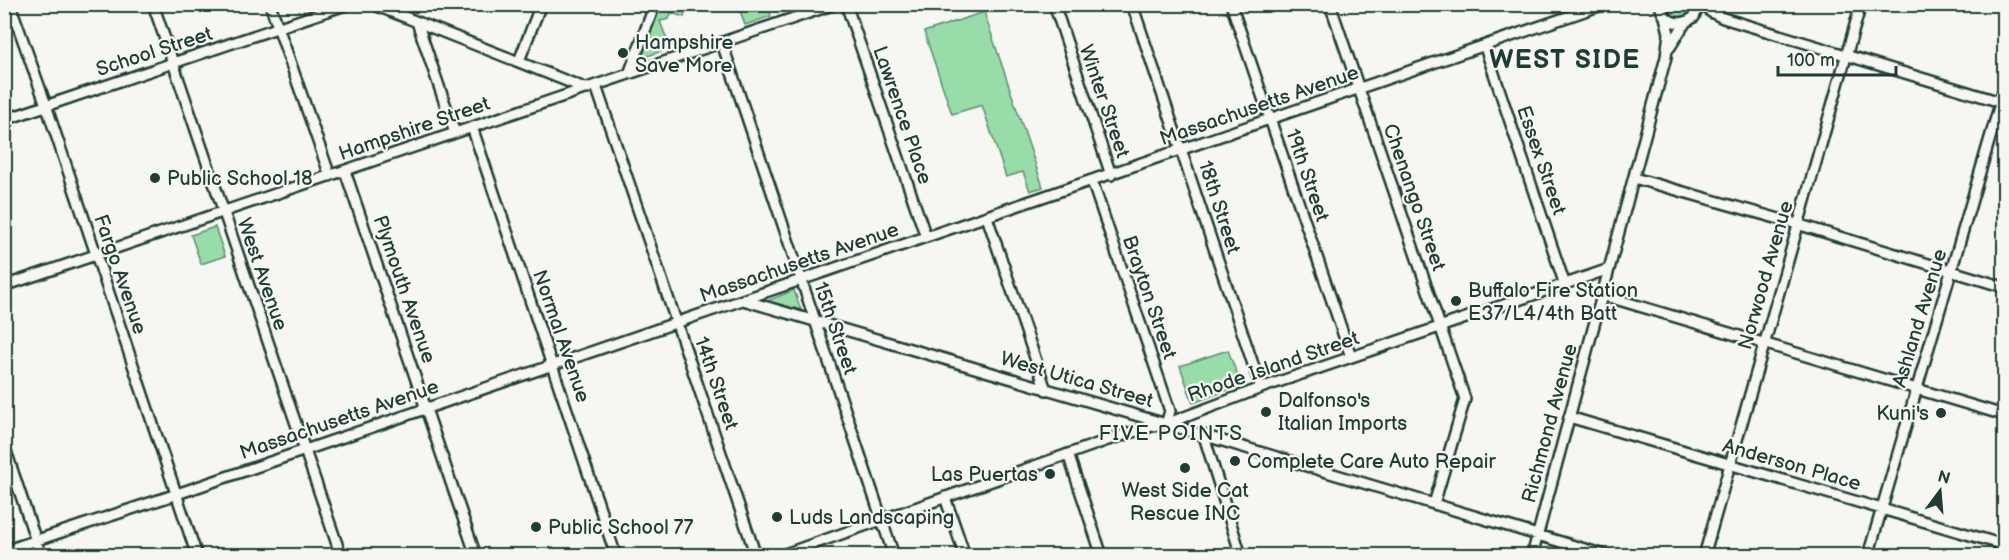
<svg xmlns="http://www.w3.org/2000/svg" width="2009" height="560" viewBox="0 0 2009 560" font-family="'Balsamiq Sans',sans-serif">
<rect width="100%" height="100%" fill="#f6f6f2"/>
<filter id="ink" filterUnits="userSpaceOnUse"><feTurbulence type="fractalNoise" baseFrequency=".0167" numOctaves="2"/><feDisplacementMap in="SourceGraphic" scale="12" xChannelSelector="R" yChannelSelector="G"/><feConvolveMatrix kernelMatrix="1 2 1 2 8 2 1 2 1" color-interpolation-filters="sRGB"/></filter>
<g filter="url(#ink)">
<path fill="#98dda9" stroke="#5c8d6e" stroke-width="1.5" d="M 660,5 L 687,6 L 684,17 L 671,13 L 669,19 L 660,21 L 670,48 L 645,57 L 642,54 Z
M 738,5 L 767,5 L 771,16 L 745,25 Z
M 1667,5 L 1693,5 C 1691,15 1682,20 1672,14 Z
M 984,12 L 1043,187 L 1030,191 L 1023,172 L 1006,177 L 982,105 L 952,114 L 924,32 Z
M 215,227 L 225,256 L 201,264 L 191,235 Z
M 794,290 L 801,310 L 767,301 Z
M 1228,350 L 1241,385 L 1193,403 L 1180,366 Z"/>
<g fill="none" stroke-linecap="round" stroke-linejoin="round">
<g stroke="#1f3d34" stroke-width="14">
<path id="minor" d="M 10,4 L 46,105 L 197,556
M 153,4 L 341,556
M 270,4 L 330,176
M 372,4 L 587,89
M 846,4 L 926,237
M 1054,4 L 1111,175
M 1132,4 L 1261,388
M 1231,4 L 1351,357
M 1330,4 L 1465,399 L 1434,504
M 1660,4 C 1663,23 1680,28 1694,17 L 1700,4
M 1703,4 L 1711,12 L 1723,18 L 2004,103
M 417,22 L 455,133
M 722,43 L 894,556
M 1485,47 L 1565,285
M 1670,47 L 1685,23
M 519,61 L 541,4
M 629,74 L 655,4
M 596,86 L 756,556
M 4,120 L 348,4
M 472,127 L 616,556
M 345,171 L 476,556
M 1634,178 L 1797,224 L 2004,287
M 1092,181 L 1170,411 L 1166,424
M 987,217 L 1046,390
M 4,286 L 835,4
M 1602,295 L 2004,415
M 743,300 L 1166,424 L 1608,556
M 1569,417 L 2004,545
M 1204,436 L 1241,556
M 4,445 L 41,556
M 1068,454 L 1102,556
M 945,497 L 965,556
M 4,551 L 177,494 L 1605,4
M 779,556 L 1108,440 L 1152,426 L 1166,424 L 1261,388 L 1609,269
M 1532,556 L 1666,57 L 1669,33 L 1665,17
M 1704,556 L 1861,4
M 1868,556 L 2004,90"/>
</g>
<use href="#minor" stroke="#f6f6f2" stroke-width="9"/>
</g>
</g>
<g fill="#1f3d34" stroke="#f6f6f2" stroke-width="2">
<circle cx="623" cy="53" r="6"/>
<circle cx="155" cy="178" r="6"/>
<circle cx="1456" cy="301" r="6"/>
<circle cx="1266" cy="412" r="6"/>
<circle cx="1941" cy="413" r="6"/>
<circle cx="1235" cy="461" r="6"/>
<circle cx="1185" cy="468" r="6"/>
<circle cx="1050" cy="474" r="6"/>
<circle cx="777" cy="517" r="6"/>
<circle cx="536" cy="527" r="6"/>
</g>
<g text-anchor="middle" stroke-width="4.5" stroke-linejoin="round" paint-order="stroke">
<g font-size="20" fill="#1f3d34" stroke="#f6f6f2" text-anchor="start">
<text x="635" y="49">Hampshire<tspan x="635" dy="23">Save More</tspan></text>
<text x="167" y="185">Public School 18</text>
<text x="1468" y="297">Buffalo Fire Station<tspan x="1468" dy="23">E37/L4/4th Batt</tspan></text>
<text x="1278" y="407">Dalfonso's<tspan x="1278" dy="23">Italian Imports</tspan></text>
<text x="1929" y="420" text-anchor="end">Kuni's</text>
<text x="1247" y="468">Complete Care Auto Repair</text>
<text x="1038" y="481" text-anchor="end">Las Puertas</text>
<text x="1185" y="497" text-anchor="middle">West Side Cat<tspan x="1185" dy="23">Rescue INC</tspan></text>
<text x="789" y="524">Luds Landscaping</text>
<text x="548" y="534">Public School 77</text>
</g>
<g font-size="20" fill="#1f3d34" stroke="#f6f6f2">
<text transform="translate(154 51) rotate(-18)" y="7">School Street</text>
<text transform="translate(1105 101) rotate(71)" y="7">Winter Street</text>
<text transform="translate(1259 105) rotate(-19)" y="7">Massachusetts Avenue</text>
<text transform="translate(903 115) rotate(71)" y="7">Lawrence Place</text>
<text transform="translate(414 128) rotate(-19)" y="7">Hampshire Street</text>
<text transform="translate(1542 160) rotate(71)" y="7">Essex Street</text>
<text transform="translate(1308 175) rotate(71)" y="7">19th Street</text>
<text transform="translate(1415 197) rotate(71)" y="7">Chenango Street</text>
<text transform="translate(1220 207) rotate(72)" y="7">18th Street</text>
<text transform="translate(799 262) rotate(-19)" y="7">Massachusetts Avenue</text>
<text transform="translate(121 274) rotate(71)" y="7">Fargo Avenue</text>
<text transform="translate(263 274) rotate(71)" y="7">West Avenue</text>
<text transform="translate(1765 275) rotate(-74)" y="7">Norwood Avenue</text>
<text transform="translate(405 289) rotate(71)" y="7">Plymouth Avenue</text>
<text transform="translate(1150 297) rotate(71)" y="7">Brayton Street</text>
<text transform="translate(1919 318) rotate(-73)" y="7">Ashland Avenue</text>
<text transform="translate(836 328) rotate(71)" y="7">15th Street</text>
<text transform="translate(562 336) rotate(71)" y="7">Normal Avenue</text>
<text transform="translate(1273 366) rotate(-19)" y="7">Rhode Island Street</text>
<text transform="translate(1077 379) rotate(16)" y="7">West Utica Street</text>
<text transform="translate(717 383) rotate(71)" y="7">14th Street</text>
<text transform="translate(339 419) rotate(-19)" y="7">Massachusetts Avenue</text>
<text transform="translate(1549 423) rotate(-75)" y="7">Richmond Avenue</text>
<text transform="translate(1792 464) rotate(16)" y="7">Anderson Place</text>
</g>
<g font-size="21" letter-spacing="1.5" fill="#1f3d34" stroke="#f6f6f2">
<text x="1171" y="440">FIVE POINTS</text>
</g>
<g font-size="26" font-weight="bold" letter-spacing="1.5" fill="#1f3d34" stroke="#f6f6f2">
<text x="1565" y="68">WEST SIDE</text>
</g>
</g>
<rect width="2009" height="560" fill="none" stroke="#f6f6f2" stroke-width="24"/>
<rect x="12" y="12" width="1985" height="536" fill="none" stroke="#1f3d34" stroke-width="2" filter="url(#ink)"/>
<g transform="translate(1940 491) rotate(16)" stroke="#f6f6f2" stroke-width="4.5" paint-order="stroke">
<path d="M0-4.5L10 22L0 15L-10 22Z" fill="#1f3d34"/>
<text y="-9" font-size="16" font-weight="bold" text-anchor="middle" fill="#1f3d34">N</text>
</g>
<path d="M1778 66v9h118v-9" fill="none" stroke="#1f3d34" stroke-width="3"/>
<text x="1787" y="66" font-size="18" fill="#1f3d34" stroke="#f6f6f2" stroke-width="4.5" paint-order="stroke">100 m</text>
</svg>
